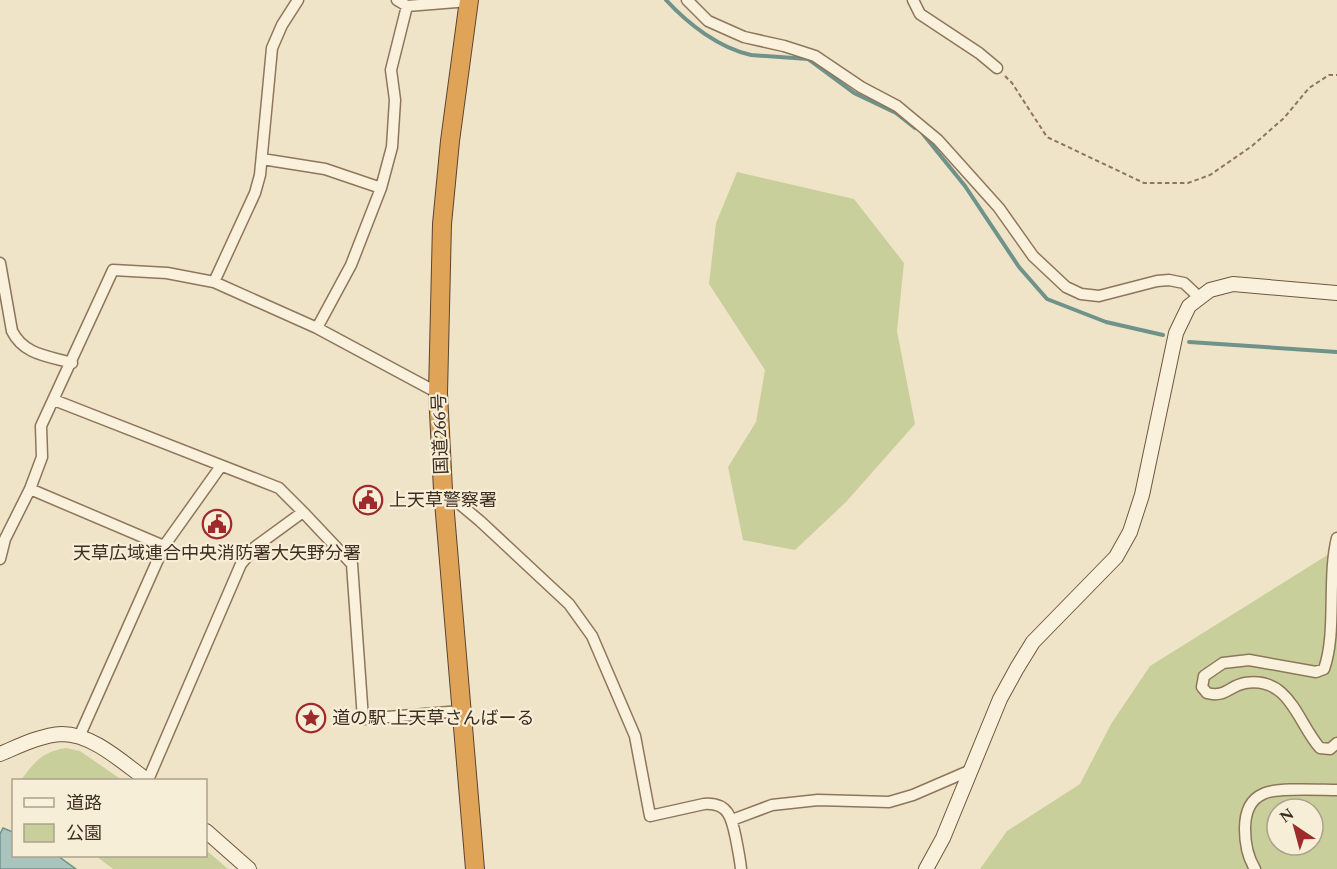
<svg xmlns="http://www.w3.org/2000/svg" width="1337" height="869" viewBox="0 0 1337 869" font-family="Spectral,'Noto Sans JP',serif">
<rect width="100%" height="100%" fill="#f0e4c8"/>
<path fill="#c9cf9b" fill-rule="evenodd" d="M 737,172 L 854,199 L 904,263 L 897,331 L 915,424 L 846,502 L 795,550 L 743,540 L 728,467 L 756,422 L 765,370 L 709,284 L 716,223 Z
M 1337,549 L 1337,869 L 980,869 L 1007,831 L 1080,784 L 1111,724 L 1150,666 ZM 1277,809 L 1313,809 L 1313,845 L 1277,845 Z
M 66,748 L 80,751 L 122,780 L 21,780 C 35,762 41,752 66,748 Z
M 206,850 L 228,869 L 113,869 L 96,856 L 206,856 Z"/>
<path fill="#a9c4bc" stroke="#6f938a" stroke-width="1.5" d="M 3,828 L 13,832 L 14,856 L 58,856 L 76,869 L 0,869 L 0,834 Z"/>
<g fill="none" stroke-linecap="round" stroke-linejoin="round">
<path stroke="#6f938a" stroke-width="4" d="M 666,0 C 688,24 719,48 751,55 L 808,59 L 854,93 L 896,113 L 915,128
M 923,134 L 965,186 L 1019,267 L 1047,299 L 1106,322 L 1163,335
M 1189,342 L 1337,352"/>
<g stroke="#8d765c" stroke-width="13">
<path id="street" d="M 397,0 L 407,6 L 469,1
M 687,0 L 708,21 L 744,37 L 784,46 L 815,56 L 861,87 L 897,106 L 938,140 L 999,208 L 1033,256 L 1066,287 L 1081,294 L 1099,296 L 1157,281 L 1169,280 L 1184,283 L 1199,297
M 913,0 L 920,14 L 979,53 L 997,68
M 262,159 L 325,169 L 381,188
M 0,263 L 12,331 C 24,355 48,356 72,363
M 214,282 L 255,193 L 260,175 L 272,48 L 282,25 L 298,0
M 317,328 L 351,265 L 381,188 L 392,147 L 395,100 L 391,70 L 407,6
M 54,400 L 279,488 L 303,512 L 352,564 L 363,719 L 461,711
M 30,489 L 164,546
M 443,490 L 480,521 L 569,604 L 592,636 L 635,736 L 650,816 L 704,804 C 729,802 732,819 736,839 C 738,849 740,859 741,869
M 1337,538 C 1327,578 1337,633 1324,669 L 1316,672 L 1249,660 L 1223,663 L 1204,676 L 1202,687 L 1207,693 C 1225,698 1229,686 1245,683 C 1290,676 1297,722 1320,748 L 1330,749 L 1337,743
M 0,559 L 5,539 L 30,489 L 42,457 L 41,426 L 113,270 L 167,273 L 214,282 L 317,328 L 438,393
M 79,737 L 164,546 L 221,466
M 148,780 L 241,564 L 255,547 L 303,512
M 732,820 L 772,805 L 818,800 L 889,802 L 913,795 L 971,770
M 1255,869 C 1247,856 1245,844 1245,829 C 1245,815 1249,800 1263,794 C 1275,787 1321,790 1337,790"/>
</g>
<g stroke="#6f573f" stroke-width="16">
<path id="secondary" d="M 0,754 C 19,746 41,735 62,734 C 93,734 123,763 147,780
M 206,831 L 249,869
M 926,869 L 943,838 L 1000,699 L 1017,668 L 1033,642 L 1116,557 L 1130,532 L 1142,495 L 1176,333 L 1189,306 L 1210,290 L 1233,284 L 1337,293"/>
</g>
<g stroke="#5b4430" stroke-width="20">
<path id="highway" d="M 469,0 L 450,141 L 442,224 L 438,393 L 443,490 L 475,869"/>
</g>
<path stroke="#8d765c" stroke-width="2" stroke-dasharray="4.5 3" stroke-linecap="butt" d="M 1005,76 L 1012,83 L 1047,137 L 1144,183 L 1188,183 L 1210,175 L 1252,146 L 1284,118 L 1309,88 L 1329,75 L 1337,75"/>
<use href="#street" stroke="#faf1dc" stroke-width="10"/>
<use href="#secondary" stroke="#faf1dc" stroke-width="14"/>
<use href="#highway" stroke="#e0a458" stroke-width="18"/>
</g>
<defs>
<g id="civic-ring" transform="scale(1.5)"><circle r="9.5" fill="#f7eed8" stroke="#9e2a2b" stroke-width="1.5"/><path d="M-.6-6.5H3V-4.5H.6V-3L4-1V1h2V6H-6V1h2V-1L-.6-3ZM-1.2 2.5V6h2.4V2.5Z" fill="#9e2a2b"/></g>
<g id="sight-ring" transform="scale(1.5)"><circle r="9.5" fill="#f7eed8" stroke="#9e2a2b" stroke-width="1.5"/><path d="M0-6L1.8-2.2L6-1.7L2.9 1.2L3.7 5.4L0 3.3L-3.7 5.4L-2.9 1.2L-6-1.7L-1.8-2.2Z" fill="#9e2a2b"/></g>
</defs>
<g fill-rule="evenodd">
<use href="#civic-ring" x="368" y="500"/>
<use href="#civic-ring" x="217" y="524"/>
<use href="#sight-ring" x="311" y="718"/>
</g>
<g text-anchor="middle" stroke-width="4.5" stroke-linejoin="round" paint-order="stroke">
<g font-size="18" fill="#3d2e20" stroke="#f7eed8">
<text transform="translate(440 434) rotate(-92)" y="6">国道266号</text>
</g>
<g font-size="18" fill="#3d2e20" stroke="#f7eed8" text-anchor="start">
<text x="389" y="506">上天草警察署</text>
<text x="217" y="559" text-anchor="middle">天草広域連合中央消防署大矢野分署</text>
<text x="332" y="724">道の駅 上天草さんばーる</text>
</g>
</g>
<rect x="12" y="779" width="195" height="78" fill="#f7eed8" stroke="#ada18e" stroke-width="1.5"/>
<rect x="24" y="798" width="30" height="9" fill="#faf1dc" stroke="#ada18e" stroke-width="1.5"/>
<text x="66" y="809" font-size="18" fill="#3d2e20">道路</text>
<rect x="24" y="824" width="30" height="18" fill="#c9cf9b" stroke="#ada18e" stroke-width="1.5"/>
<text x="66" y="839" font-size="18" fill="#3d2e20">公園</text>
<g transform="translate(1295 827) rotate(324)"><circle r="28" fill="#f7eed8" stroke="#ada18e" stroke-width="1.5"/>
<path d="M0-4.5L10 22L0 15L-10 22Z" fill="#9e2a2b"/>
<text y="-9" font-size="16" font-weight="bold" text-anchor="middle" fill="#3d2e20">N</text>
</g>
</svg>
